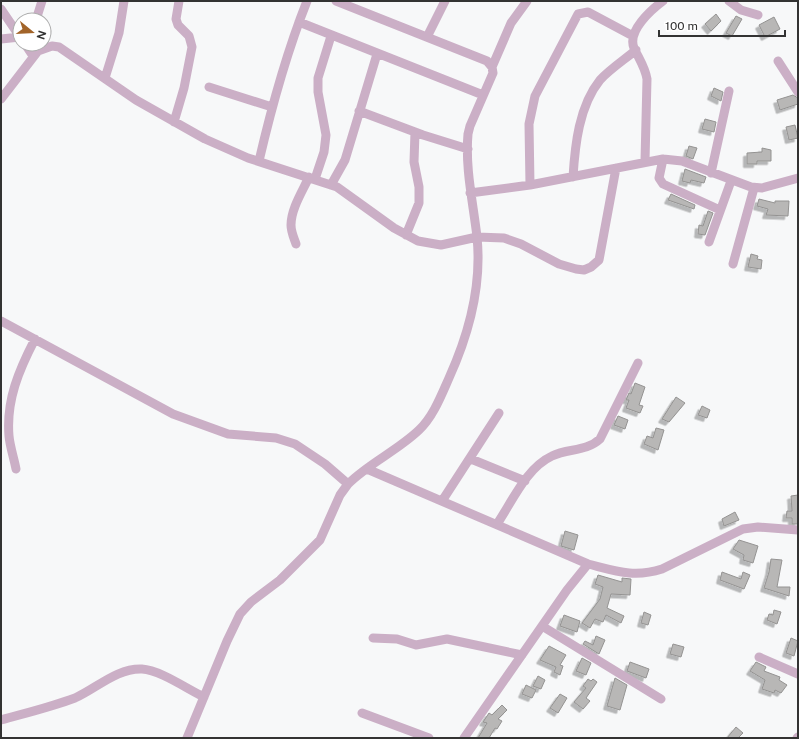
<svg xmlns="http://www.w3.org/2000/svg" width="799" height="739" viewBox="0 0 799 739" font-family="'Public Sans',sans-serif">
<defs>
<filter id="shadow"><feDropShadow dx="-3.5" dy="3.5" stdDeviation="0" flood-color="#0004"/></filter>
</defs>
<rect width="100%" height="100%" fill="#f7f8f9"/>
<path fill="#b8b7b6" stroke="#949392" filter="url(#shadow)" d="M 716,14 L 721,21 L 711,31 L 705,24 Z
M 736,16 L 742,19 L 732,36 L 726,33 Z
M 774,17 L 780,29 L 765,37 L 759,25 Z
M 714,88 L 723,92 L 721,101 L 711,96 Z
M 793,95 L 798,98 L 798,104 L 780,110 L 777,100 Z
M 705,119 L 716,122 L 714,132 L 702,129 Z
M 795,125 L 798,138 L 789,140 L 786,127 Z
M 689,146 L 697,148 L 693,159 L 686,156 Z
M 762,148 L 771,150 L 771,161 L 757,161 L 757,164 L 747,164 L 747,153 L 762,152 Z
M 685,169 L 706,177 L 704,183 L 691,180 L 690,183 L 682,181 Z
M 671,194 L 695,205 L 694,209 L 668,200 Z
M 759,199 L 775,203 L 775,201 L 789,201 L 788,216 L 766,215 L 768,209 L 757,206 Z
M 708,211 L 713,213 L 705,235 L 698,234 L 699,225 L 703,226 Z
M 751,254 L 758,256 L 757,259 L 762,260 L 761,269 L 748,267 Z
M 635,383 L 645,387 L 639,405 L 643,406 L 640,413 L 626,408 L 629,400 L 626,400 L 629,393 L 631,394 Z
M 676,397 L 685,403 L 669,422 L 662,419 Z
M 702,406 L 710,410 L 707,418 L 698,415 Z
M 618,416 L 628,420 L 625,429 L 614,425 Z
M 656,428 L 664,430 L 658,450 L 644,444 L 647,436 L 653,438 Z
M 798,495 L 798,524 L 792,524 L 792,518 L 786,518 L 787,511 L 792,511 L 791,496 Z
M 735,512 L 739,520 L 724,526 L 722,519 Z
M 565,531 L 578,535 L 574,550 L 561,546 Z
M 739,540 L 758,546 L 753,563 L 743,560 L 744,555 L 733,549 Z
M 771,559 L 782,560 L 777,587 L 790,587 L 789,596 L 764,588 L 769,572 Z
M 722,572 L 741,579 L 743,572 L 750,575 L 744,589 L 720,580 Z
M 598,575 L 622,582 L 622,578 L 631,579 L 630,595 L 611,594 L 607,608 L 624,616 L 621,623 L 606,615 L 603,622 L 595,619 L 590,628 L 582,623 L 600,599 L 603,587 L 595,584 Z
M 774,610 L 781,612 L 777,624 L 767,620 L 769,614 L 773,615 Z
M 644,612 L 651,615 L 648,625 L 641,623 Z
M 564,615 L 580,621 L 577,632 L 560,626 Z
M 596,636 L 605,640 L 599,654 L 583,644 L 585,641 L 593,645 Z
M 791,638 L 798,641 L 794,656 L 786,653 Z
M 673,644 L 684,647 L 681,657 L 670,654 Z
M 549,646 L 566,655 L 560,665 L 563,666 L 560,675 L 554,672 L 556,667 L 540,660 Z
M 582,658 L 591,663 L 586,675 L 576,671 Z
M 630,662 L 649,669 L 646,678 L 627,671 Z
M 756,662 L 766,667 L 764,671 L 780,677 L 779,680 L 787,685 L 781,693 L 775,690 L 774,693 L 762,689 L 765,680 L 750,671 Z
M 538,676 L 545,680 L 541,689 L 533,686 Z
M 615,678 L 627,685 L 620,710 L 607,706 Z
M 588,679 L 591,681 L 593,679 L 597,682 L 586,698 L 590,701 L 583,709 L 574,702 L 586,688 L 583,686 Z
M 526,685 L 536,690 L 532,698 L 522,694 Z
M 560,694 L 567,698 L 558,713 L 550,708 Z
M 502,705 L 507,710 L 498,719 L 502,721 L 497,729 L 495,728 L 489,738 L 478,738 L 487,723 L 483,722 L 489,713 L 492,715 Z
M 736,727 L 743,733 L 738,738 L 727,738 Z"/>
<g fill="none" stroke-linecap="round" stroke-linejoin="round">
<path stroke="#cbafc6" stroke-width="9" d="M 729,1 L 741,10 L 758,15
M 1,9 L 20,37
M 36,20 L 42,1
M 299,22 L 483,95
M 427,37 L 445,1
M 1,39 L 20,37
M 25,44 L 33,56
M 778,61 L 798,92
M 492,67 L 511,23 L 527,1
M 105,78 L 119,33 L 124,1
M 209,87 L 272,107
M 1,99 L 38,51 L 52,46 L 59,47 L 136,100 L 205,139 L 248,158 L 337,187 L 394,228 L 418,241 L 441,245 L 477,237 L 504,238 L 521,244 L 559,264 L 576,269 L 584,270 L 591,267 L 599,260 L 616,168
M 359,111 L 423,135 L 468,149
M 174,122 L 184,88 L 192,47 L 189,36 L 178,25 L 176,19 L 179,1
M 663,159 L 659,178 L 663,184 L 720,210
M 259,161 C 272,105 286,54 307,1
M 645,161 L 647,79 C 645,67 639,59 634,48 C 627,31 651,10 663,1
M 711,173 L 729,91
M 573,177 C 575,145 579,106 600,80 C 610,69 624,60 636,50
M 315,179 L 324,152 L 326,135 L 318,92 L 318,78 L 331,36
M 331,185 L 345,160 L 377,54
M 530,185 L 529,124 L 535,96 L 578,14 L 588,12 L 633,36
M 470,193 L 530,185 L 663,159 L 682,161 L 751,187 L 762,188 L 798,178
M 406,235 L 419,203 L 419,187 L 414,162 L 415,132
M 709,242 L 731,181
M 296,244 C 294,238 291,232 291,225 C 291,209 302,192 309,177
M 733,264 L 754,188
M 1,321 L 173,414 L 228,434 L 276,438 L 295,444 L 325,464 L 348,484
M 471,459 L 525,481
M 16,469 C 14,458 10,447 9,436 C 6,400 19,370 35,339
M 367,469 L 588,564 C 616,571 634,578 662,569 L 743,529 L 758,527 L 798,530
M 442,501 L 499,413
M 497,524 C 512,502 526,468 552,456 C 568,448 586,452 600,439 L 638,363
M 542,626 L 661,699
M 373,638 L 397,639 L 416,645 L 447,639 L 522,655
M 759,657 L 798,674
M 362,713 L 429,738
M 1,720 C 26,713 51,707 75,698 C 97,688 117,668 142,669 C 160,670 187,689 204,697
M 187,738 L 227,641 L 240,614 L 251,602 L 280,580 L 320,540 L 340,495 L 348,484 C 369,463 397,451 419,430 C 433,417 441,396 449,378 C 469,334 482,286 477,237 C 473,202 465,168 468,134 L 470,126 L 493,73 L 492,67 L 487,61 L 336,1
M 464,738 L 567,590 L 588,564
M 797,738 L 798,737"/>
</g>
<rect width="799" height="739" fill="none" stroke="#333333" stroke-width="4"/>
<g transform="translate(32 32) rotate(108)"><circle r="19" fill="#ffffff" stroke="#adadad"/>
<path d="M0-3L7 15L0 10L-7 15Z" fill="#a26429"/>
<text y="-6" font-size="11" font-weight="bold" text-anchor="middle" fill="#333333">N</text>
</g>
<path d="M659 30v6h126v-6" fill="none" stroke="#333333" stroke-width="2"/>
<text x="665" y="30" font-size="12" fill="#333333" stroke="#ffffff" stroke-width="3" paint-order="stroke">100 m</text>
</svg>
